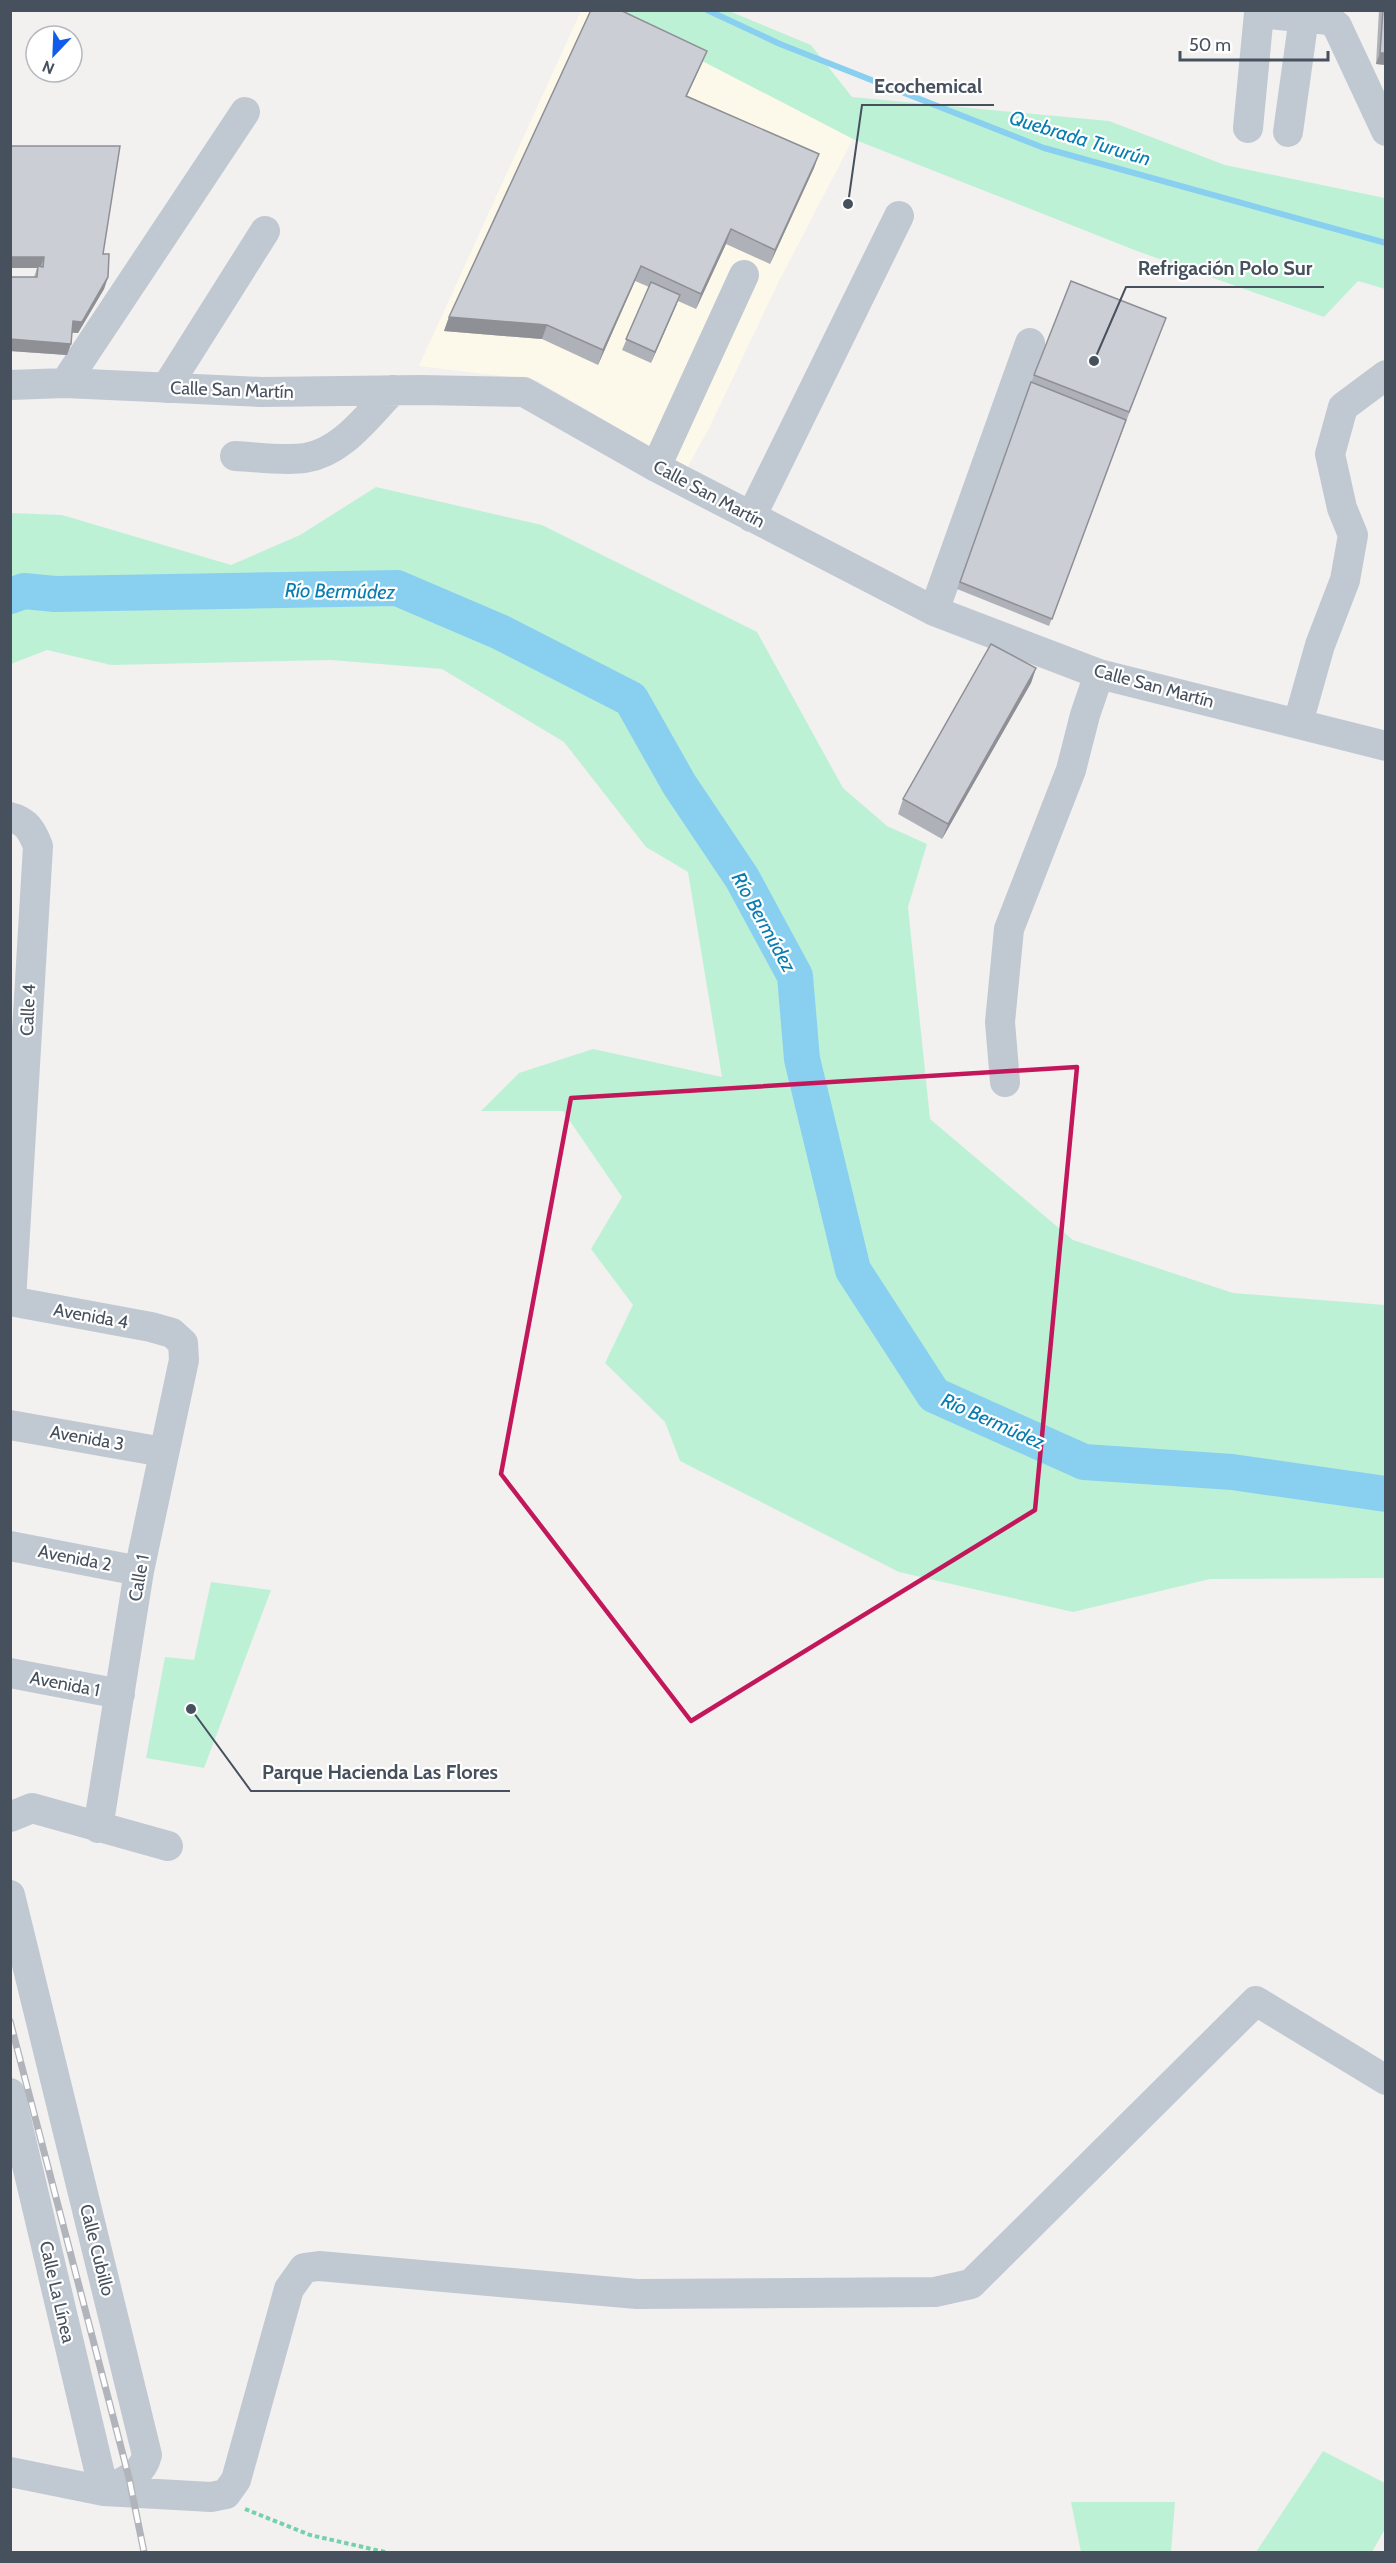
<svg xmlns="http://www.w3.org/2000/svg" width="1396" height="2563" viewBox="0 0 1396 2563" font-family="Cabin,sans-serif">
<rect width="100%" height="100%" fill="#f3f0f0"/>
<path fill="#fdf9ea" d="M 581,11 L 606,11 L 853,139 L 778,283 L 709,428 L 687,468 L 536,380 L 419,366 Z"/>
<path fill="#bdf1d6" d="M 606,11 L 729,11 L 811,45 L 852,97 L 1109,121 L 1225,165 L 1385,198 L 1385,289 L 1358,281 L 1324,317 L 1137,251 L 853,139 Z
M 376,487 L 542,525 L 757,632 L 843,788 L 887,826 L 927,844 L 908,907 L 930,1119 L 1073,1240 L 1233,1293 L 1385,1305 L 1385,1578 L 1210,1579 L 1073,1612 L 899,1572 L 680,1461 L 665,1422 L 605,1363 L 633,1305 L 591,1249 L 622,1197 L 563,1111 L 481,1111 L 519,1073 L 593,1049 L 722,1077 L 688,872 L 646,847 L 564,742 L 442,669 L 331,660 L 111,665 L 47,650 L 11,664 L 11,513 L 62,515 L 231,565 L 300,535 Z
M 211,1582 L 271,1590 L 204,1768 L 146,1758 L 165,1657 L 194,1660 Z
M 1323,2451 L 1385,2483 L 1385,2529 L 1372,2552 L 1256,2552 Z
M 1071,2502 L 1175,2502 L 1171,2552 L 1081,2552 Z"/>
<g fill="none" stroke-linecap="round" stroke-linejoin="round">
<path stroke="#89d0f0" stroke-width="6" d="M 707,10 L 780,44 L 1044,148 L 1386,243"/>
<path stroke="#89d0f0" stroke-width="36" d="M 10,596 L 24,591 L 55,594 L 397,588 L 500,632 L 631,699 L 679,784 L 742,878 L 795,976 L 802,1059 L 853,1270 L 934,1395 L 1084,1462 L 1232,1472 L 1386,1494"/>
<path stroke="#74d1ac" stroke-width="4" stroke-dasharray="4.5 3" stroke-linecap="butt" d="M 245,2509 L 310,2535 L 385,2552"/>
<path stroke="#c0c9d2" stroke-width="30" d="M 1248,128 L 1259,13 L 1329,20 L 1337,26 L 1386,131
M 1288,132 L 1304,17
M 65,383 L 245,112
M 10,385 L 65,383 L 262,392 L 421,390 L 524,392 L 656,467 L 934,611 L 1099,674 L 1386,746
M 166,388 L 265,231
M 235,456 C 257,457 283,461 305,458 C 343,452 368,415 393,390
M 656,467 L 744,275
M 751,517 L 899,216
M 934,611 L 1030,343
M 1298,723 L 1320,645 L 1345,580 L 1353,535 L 1342,508 L 1330,454 L 1343,407 L 1386,375
M 10,817 C 27,821 32,831 38,846 L 11,1301
M 1005,1082 L 1000,1022 L 1009,929 L 1071,770 L 1085,715 L 1099,674
M 10,1301 L 151,1327 L 172,1333 L 183,1343 L 184,1360 L 139,1571 L 98,1828
M 10,1425 L 163,1452
M 10,1546 L 139,1571
M 10,1673 L 120,1694
M 10,1817 L 32,1808 L 168,1846
M 10,1895 L 147,2455 C 142,2476 122,2482 104,2491 L 10,2472
M 10,2093 L 104,2491 L 211,2497 L 226,2494 L 236,2480 L 289,2289 L 304,2268 L 319,2266 L 637,2294 L 935,2292 L 971,2284 L 1256,2001 L 1386,2080"/>
<g stroke="#b2b4bb" stroke-width="7">
<path id="rail" d="M 10,2021 L 129,2478 L 144,2552"/>
</g>
<use href="#rail" stroke="#fff" stroke-width="4.5" stroke-dasharray="14" stroke-linecap="butt"/>
</g>
<path fill="#afb1b8" d="M 1379,10 L 1386,10 L 1386,65 L 1376,64 Z
M 707,51 L 701,65 L 687,96 L 819,154 L 814,168 L 770,264 L 726,244 L 696,309 L 678,301 L 651,363 L 622,350 L 649,287 L 635,281 L 598,365 L 542,339 L 444,331 L 449,317 Z
M 10,146 L 103,254 L 108,277 L 104,289 L 78,333 L 72,333 L 71,344 L 67,355 L 10,351 L 10,277 L 34,277 L 37,268 L 10,268 Z
M 1160,333 L 1124,427 L 1049,626 L 957,589 L 1034,375 Z
M 1036,668 L 1031,683 L 942,839 L 898,814 L 903,799 Z"/>
<path fill="#8f9096" d="M 707,51 L 701,65 L 680,110 L 686,96 Z
M 1380,53 L 1386,53 L 1386,65 L 1376,64 Z
M 819,154 L 814,168 L 770,264 L 775,250 Z
M 731,229 L 726,244 L 696,309 L 701,294 Z
M 10,257 L 44,257 L 40,268 L 10,268 Z
M 641,266 L 635,281 L 598,365 L 603,350 Z
M 108,277 L 104,289 L 78,333 L 69,332 L 73,321 Z
M 680,295 L 676,306 L 651,363 L 655,352 Z
M 449,317 L 547,325 L 542,339 L 444,331 Z
M 10,339 L 71,344 L 67,355 L 10,351 Z
M 1036,668 L 1031,683 L 942,839 L 948,824 Z"/>
<path fill="#ccced6" stroke="#8f9096" stroke-width="1.5" d="M 591,10 L 620,10 L 707,51 L 686,96 L 819,154 L 775,250 L 731,229 L 701,294 L 641,266 L 603,350 L 547,325 L 449,317 Z
M 1383,10 L 1386,10 L 1386,53 L 1380,53 Z
M 10,146 L 120,146 L 103,254 L 109,254 L 108,277 L 82,322 L 73,321 L 71,344 L 10,339 L 10,277 L 37,277 L 38,266 L 43,267 L 44,257 L 10,257 Z
M 1071,281 L 1166,318 L 1129,412 L 1034,375 Z
M 651,282 L 680,295 L 655,352 L 626,339 Z
M 1031,382 L 1126,420 L 1052,619 L 960,582 Z
M 991,644 L 1036,668 L 948,824 L 903,799 Z"/>
<path fill="none" stroke="#c2185b" stroke-width="4.5" stroke-linejoin="round" d="M 1077,1067 L 1035,1510 L 691,1721 L 501,1474 L 571,1098 Z"/>
<g text-anchor="middle" stroke-width="4.5" stroke-linejoin="round" paint-order="stroke">
<g font-size="18" fill="#47515e" stroke="#fff">
<text transform="translate(232 390) rotate(2)" y="6">Calle San Martín</text>
<text transform="translate(709 494) rotate(28)" y="6">Calle San Martín</text>
<text transform="translate(1154 686) rotate(15)" y="6">Calle San Martín</text>
<text transform="translate(28 1010) rotate(-87)" y="6">Calle 4</text>
<text transform="translate(91 1316) rotate(10)" y="6">Avenida 4</text>
<text transform="translate(87 1438) rotate(10)" y="6">Avenida 3</text>
<text transform="translate(75 1558) rotate(11)" y="6">Avenida 2</text>
<text transform="translate(139 1578) rotate(-80)" y="6">Calle 1</text>
<text transform="translate(65 1684) rotate(11)" y="6">Avenida 1</text>
<text transform="translate(97 2250) rotate(76)" y="6">Calle Cubillo</text>
<text transform="translate(57 2292) rotate(77)" y="6">Calle La Línea</text>
</g>
<g font-size="20" font-style="italic" fill="#077db2" stroke="#fff">
<text transform="translate(1080 138) rotate(17)" y="7">Quebrada Tururún</text>
<text transform="translate(340 591) rotate(1)" y="7">Río Bermúdez</text>
<text transform="translate(764 922) rotate(61)" y="7">Río Bermúdez</text>
<text transform="translate(993 1421) rotate(24)" y="7">Río Bermúdez</text>
</g>
</g>
<path fill="none" stroke="#47515e" stroke-width="2" d="M848 204L862 105H994M1094 361L1126 287H1324M191 1709L251 1791H510"/>
<g fill="#47515e" stroke="#fff" stroke-width="2">
<circle cx="848" cy="204" r="6"/>
<circle cx="1094" cy="361" r="6"/>
<circle cx="191" cy="1709" r="6"/>
</g>
<g font-size="20" text-anchor="middle" font-weight="bold" fill="#47515e" stroke="#fff" stroke-width="4.5" stroke-linejoin="round" paint-order="stroke">
<text x="928" y="93">Ecochemical</text>
<text x="1225" y="275">Refrigación Polo Sur</text>
<text x="380" y="1779">Parque Hacienda Las Flores</text>
</g>
<rect width="1396" height="2563" fill="none" stroke="#47515e" stroke-width="24"/>
<g transform="translate(54 54) rotate(203)"><circle r="28" fill="#ffffff" stroke="#b5b9bf" stroke-width="1.5"/>
<path d="M0-4.5L10 22L0 15L-10 22Z" fill="#125cea"/>
<text y="-9" font-size="16" font-weight="bold" text-anchor="middle" fill="#47515e">N</text>
</g>
<path d="M1180 51v9h148v-9" fill="none" stroke="#47515e" stroke-width="3"/>
<text x="1189" y="51" font-size="18" fill="#47515e" stroke="#ffffff" stroke-width="4.5" paint-order="stroke">50 m</text>
</svg>
